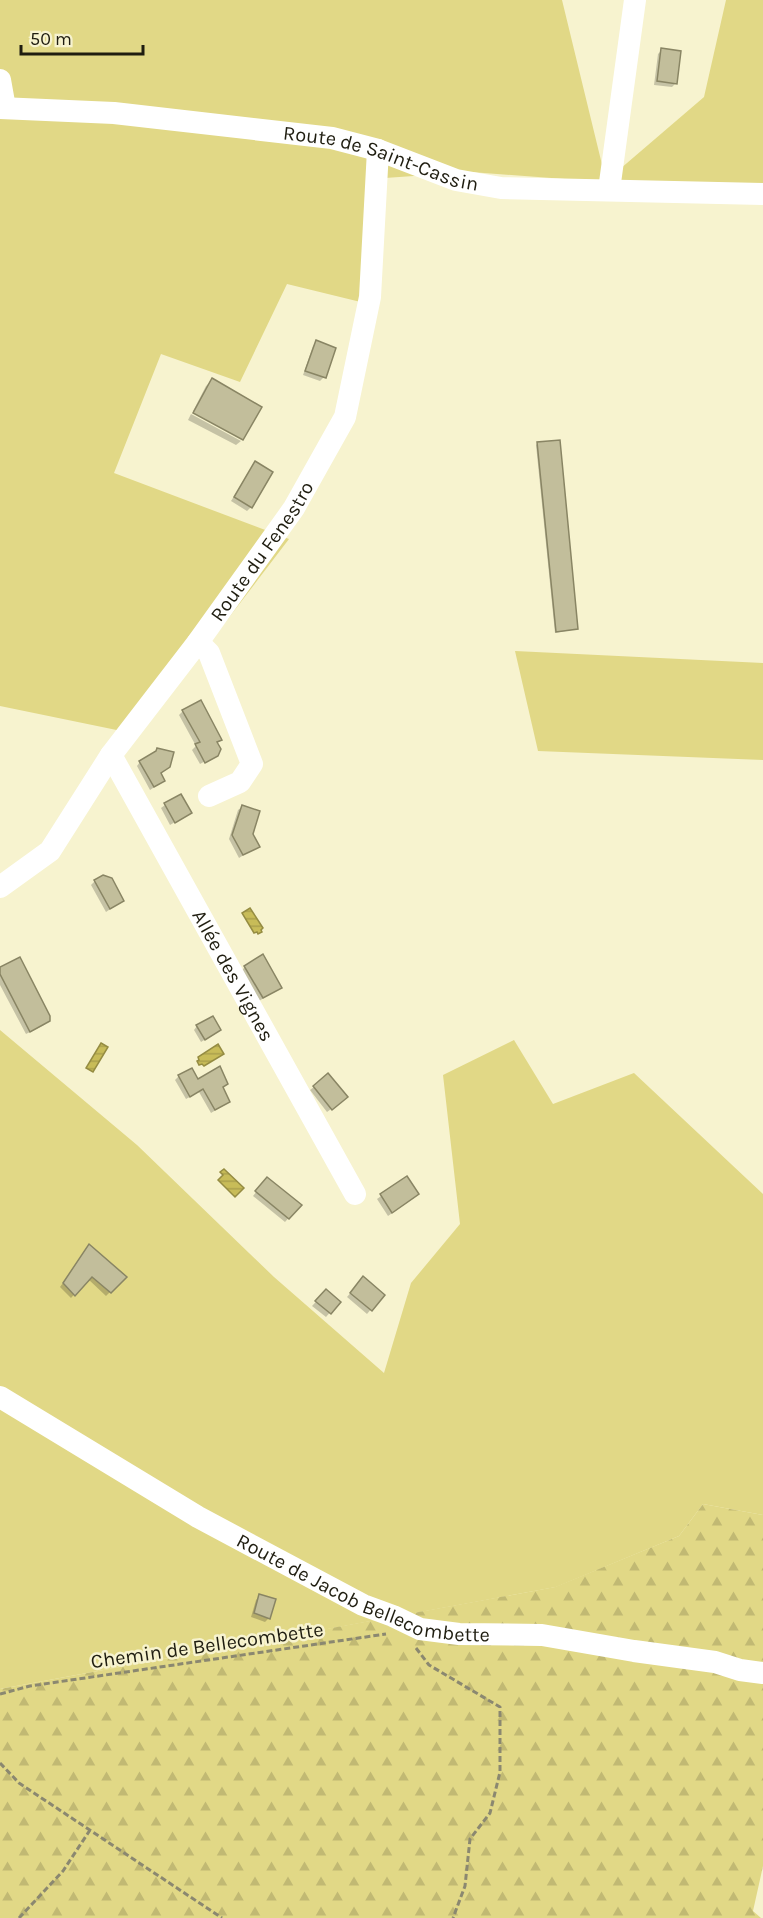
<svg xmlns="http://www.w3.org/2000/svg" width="763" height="1918" viewBox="0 0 763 1918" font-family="Karla,sans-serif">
<defs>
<pattern id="forest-firs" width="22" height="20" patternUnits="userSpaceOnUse" patternTransform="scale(1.5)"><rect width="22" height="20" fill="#e1d886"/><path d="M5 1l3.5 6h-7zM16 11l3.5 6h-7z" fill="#c1b973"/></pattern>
<pattern id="water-rules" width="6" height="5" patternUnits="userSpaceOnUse" patternTransform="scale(1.5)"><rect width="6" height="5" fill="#c8bc58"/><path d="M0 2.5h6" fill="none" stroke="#aba14c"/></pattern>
</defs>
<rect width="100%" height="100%" fill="#f7f3cf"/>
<path fill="#e1d886" d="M 0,0 L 562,0 L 606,181 L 704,97 L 726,0 L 763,0 L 763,187 L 605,182 L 471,172 L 385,178 L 377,306 L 287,284 L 240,382 L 161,354 L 114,473 L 289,539 L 211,641 L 136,734 L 0,706 Z
M 515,651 L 763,663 L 763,760 L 538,751 Z
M 0,1030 L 137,1145 L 274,1277 L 384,1373 L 411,1283 L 460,1224 L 443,1075 L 514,1040 L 553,1104 L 634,1073 L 763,1194 L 763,1515 L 703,1504 L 679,1536 L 556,1587 L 0,1689 Z"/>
<path fill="url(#forest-firs)" d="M 703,1504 L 763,1515 L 763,1866 L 753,1911 L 761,1918 L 0,1918 L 0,1689 L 555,1587 L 679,1536 Z"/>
<path fill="url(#water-rules)" stroke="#958c42" stroke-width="1.5" d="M 250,908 L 263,928 L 261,930 L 262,932 L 258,934 L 257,932 L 254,933 L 242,913 Z
M 101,1043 L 108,1047 L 93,1072 L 86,1068 Z
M 218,1044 L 224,1054 L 204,1066 L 202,1064 L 199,1065 L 197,1061 L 199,1060 L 198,1057 Z
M 224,1169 L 244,1188 L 235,1197 L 218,1180 L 223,1175 L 220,1172 Z"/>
<path fill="#0003" d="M 662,50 L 676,83 L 672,87 L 654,85 L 658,54 Z
M 316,342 L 324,377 L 320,381 L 303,375 L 313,346 Z
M 212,380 L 242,438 L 193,411 L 206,386 Z
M 191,414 L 241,441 L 236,445 L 188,420 Z
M 538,443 L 577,629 L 555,633 L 536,445 Z
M 255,463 L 251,507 L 247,511 L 231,501 Z
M 183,711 L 220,739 L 216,744 L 216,755 L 200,764 L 192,750 L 196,746 L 179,715 Z
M 140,762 L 159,774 L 163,781 L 159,784 L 150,790 L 137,766 Z
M 165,805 L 190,813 L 170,825 L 161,808 Z
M 242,807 L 258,846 L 239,858 L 229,839 L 238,810 Z
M 95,881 L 122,901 L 106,912 L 91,885 Z
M 245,967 L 280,988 L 259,1001 L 241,971 Z
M 0,968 L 48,1021 L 44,1025 L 26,1034 L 0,985 Z
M 197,1026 L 220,1030 L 201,1042 L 194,1030 Z
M 179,1076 L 222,1088 L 229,1102 L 211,1113 L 199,1092 L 186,1099 L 175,1080 Z
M 314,1087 L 342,1101 L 327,1112 L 310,1090 Z
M 406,1178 L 414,1198 L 388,1216 L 377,1199 Z
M 267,1179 L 300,1205 L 285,1222 L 253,1196 Z
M 86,1250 L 125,1277 L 106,1296 L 88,1279 L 71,1298 L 60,1287 Z
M 360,1282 L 383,1295 L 367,1314 L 347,1297 Z
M 326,1291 L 339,1302 L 326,1317 L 312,1306 Z
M 260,1596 L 269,1618 L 265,1622 L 251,1617 L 256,1600 Z"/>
<path fill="#c2be9b" stroke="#898564" stroke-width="1.5" d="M 661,48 L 681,51 L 677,84 L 657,81 Z
M 316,340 L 336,348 L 326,378 L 305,371 Z
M 212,378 L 262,407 L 243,440 L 193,413 Z
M 560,440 L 578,629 L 556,632 L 537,442 Z
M 255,461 L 273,472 L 252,508 L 234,497 Z
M 201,700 L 222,740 L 217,742 L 221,749 L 218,756 L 205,763 L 195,744 L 200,742 L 182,710 Z
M 157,748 L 174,752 L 170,767 L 161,773 L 165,781 L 154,787 L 139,761 L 156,751 Z
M 181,794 L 192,813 L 175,823 L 164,803 Z
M 242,805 L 260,811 L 253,834 L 260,847 L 243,855 L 232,835 Z
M 103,875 L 112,878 L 124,901 L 110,909 L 94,880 Z
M 263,954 L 282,988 L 263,998 L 244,966 Z
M 20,957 L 50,1016 L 50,1021 L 30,1032 L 0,974 L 0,967 Z
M 213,1016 L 221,1030 L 205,1040 L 196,1025 Z
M 220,1066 L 228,1084 L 223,1087 L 230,1102 L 215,1110 L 203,1089 L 190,1097 L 178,1075 L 192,1068 L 198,1079 Z
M 328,1073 L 348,1097 L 332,1110 L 313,1086 Z
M 407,1176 L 419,1194 L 392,1213 L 380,1194 Z
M 267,1177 L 302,1205 L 289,1219 L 255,1191 Z
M 89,1244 L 127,1277 L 111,1293 L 92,1277 L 75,1296 L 63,1283 Z
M 363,1276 L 385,1295 L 372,1311 L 350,1293 Z
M 326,1289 L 341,1302 L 331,1314 L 315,1301 Z
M 259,1594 L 276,1599 L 270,1619 L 254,1613 Z"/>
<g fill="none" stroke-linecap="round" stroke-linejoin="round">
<path stroke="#8b8870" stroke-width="3" stroke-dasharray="6 3" stroke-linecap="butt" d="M 416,1648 L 429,1665 L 500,1707 L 500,1772 L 490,1813 L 470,1839 L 465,1886 L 453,1918
M 0,1694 L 30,1686 L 386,1634
M 0,1763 L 19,1783 L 222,1918
M 19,1918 L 63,1871 L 90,1830"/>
<g stroke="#fff" stroke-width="22">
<path d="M 0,80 L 5,108"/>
<path id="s1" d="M 0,108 L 114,113 L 332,138 L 378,150 L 456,180 L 501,188 L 763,194"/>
<path d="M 609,190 L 635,0"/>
<path d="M 198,642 L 209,653 L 252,764 L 240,782 L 209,796"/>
<path id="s2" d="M 111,755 L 355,1194"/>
<path id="s3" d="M 0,887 L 50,851 L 111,755 L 198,642 L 294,508 L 345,417 L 370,297 L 378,150"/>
<path id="s4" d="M 0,1397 L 198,1517 L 363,1605 L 393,1616 L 420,1629 L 459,1634 L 542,1635 L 634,1651 L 715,1662 L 740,1670 L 763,1673"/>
</g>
</g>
<g text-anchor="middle" stroke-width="5" stroke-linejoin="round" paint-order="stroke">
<g font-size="20" fill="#1f1d10" stroke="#f7f3cf">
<text dy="7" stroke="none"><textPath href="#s1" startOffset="386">Route de Saint-Cassin</textPath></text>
<text dy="7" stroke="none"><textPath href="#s3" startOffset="429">Route du Fenestro</textPath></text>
<text dy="7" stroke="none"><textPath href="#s2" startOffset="252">Allée des Vignes</textPath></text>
<text dy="7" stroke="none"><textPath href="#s4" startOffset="414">Route de Jacob Bellecombette</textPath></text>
<text transform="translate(207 1645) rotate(-8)" y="7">Chemin de Bellecombette</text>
</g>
</g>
<path d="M21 45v9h122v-9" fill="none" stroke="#1f1d10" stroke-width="3"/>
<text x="30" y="45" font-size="18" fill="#1f1d10" stroke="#f7f3cf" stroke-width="4.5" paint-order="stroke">50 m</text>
</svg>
